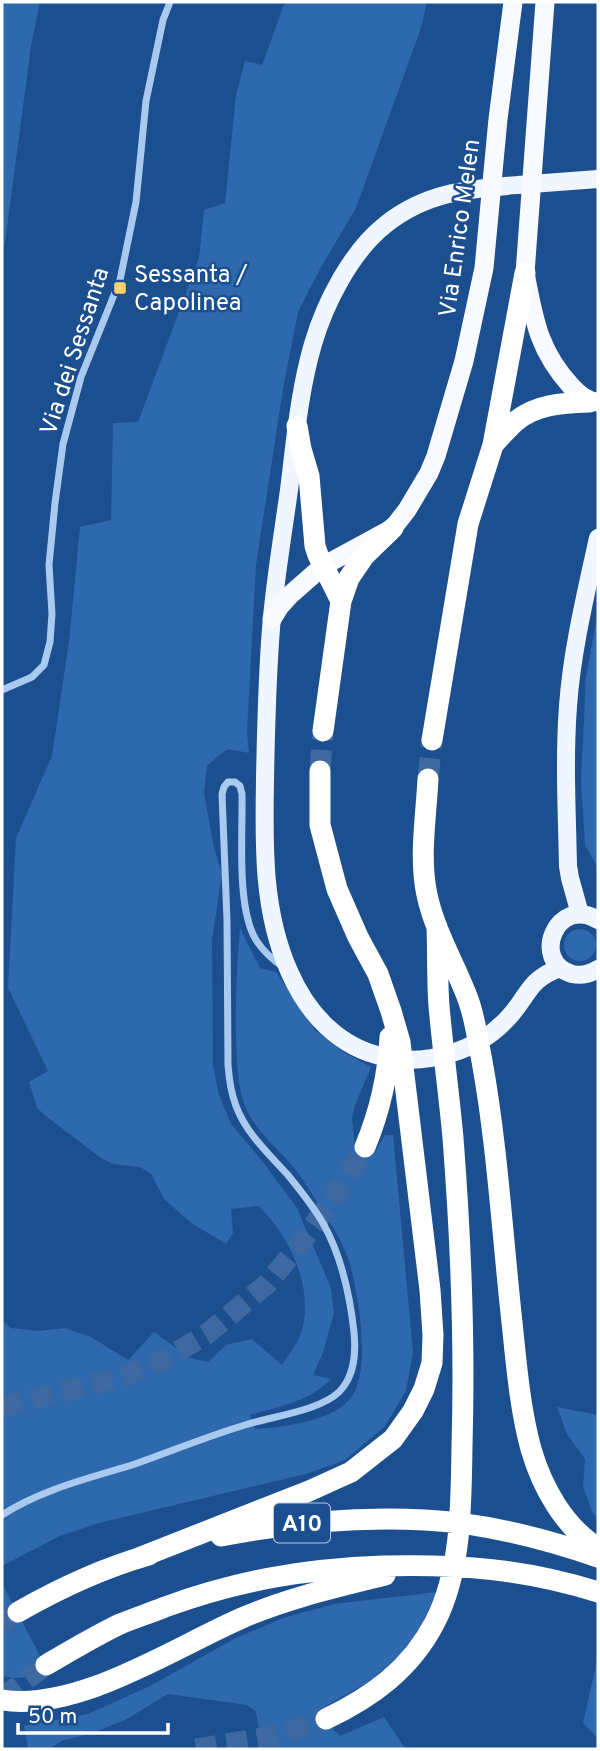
<svg xmlns="http://www.w3.org/2000/svg" width="600" height="1751" viewBox="0 0 600 1751" font-family="Overpass,sans-serif">
<rect width="100%" height="100%" fill="#1b4f8f"/>
<path fill="#2e69ad" d="M 2,2 L 40,2 L 31,46 L 5,243 L 2,253 Z
M 285,2 L 427,2 L 421,28 L 356,208 L 320,269 L 298,312 L 283,389 L 256,565 L 247,732 L 249,753 L 228,749 L 217,757 L 207,766 L 204,793 L 214,848 L 222,874 L 212,940 L 213,1065 L 219,1095 L 231,1124 L 263,1162 L 297,1208 L 331,1288 L 334,1313 L 323,1353 L 313,1375 L 331,1379 C 310,1401 279,1407 250,1415 L 255,1429 C 283,1427 329,1422 349,1400 C 373,1375 358,1292 349,1261 C 342,1239 328,1220 316,1200 C 310,1192 305,1182 299,1174 C 281,1150 254,1132 244,1103 C 237,1083 237,1060 236,1040 C 235,1002 237,965 240,928 L 260,968 L 276,972 L 316,1031 L 345,1053 L 371,1067 L 355,1105 L 352,1118 L 355,1148 L 364,1158 L 375,1152 L 385,1135 L 393,1135 L 413,1352 L 406,1391 L 385,1426 L 345,1460 L 306,1474 L 99,1523 L 60,1536 L 2,1566 L 2,1320 L 11,1328 L 38,1331 L 65,1328 L 91,1337 L 128,1360 L 154,1332 L 190,1358 L 208,1362 L 226,1345 L 252,1339 L 282,1365 C 290,1353 300,1341 303,1326 C 312,1282 289,1237 259,1206 L 231,1209 L 233,1233 L 226,1244 L 191,1223 L 164,1199 L 151,1174 L 140,1167 L 113,1164 L 101,1158 L 47,1117 L 37,1108 L 29,1082 L 48,1071 L 8,988 L 16,838 L 52,756 L 69,642 L 80,527 L 111,520 L 113,423 L 138,422 L 199,258 L 204,210 L 225,203 L 236,95 L 245,61 L 262,65 Z
M 598,610 L 598,868 L 585,845 L 581,781 L 586,677 Z
M564 945a16 16 0 1 1 32 0a16 16 0 1 1-32 0Z
M 557,1407 L 598,1415 L 598,1518 L 593,1514 L 583,1487 L 585,1459 L 567,1434 Z
M 2,1583 L 50,1675 L 15,1678 L 2,1676 Z
M 437,1592 L 418,1631 L 399,1656 L 367,1683 L 331,1703 L 317,1713 L 340,1736 L 384,1717 L 405,1748 L 403,1749 L 262,1749 L 256,1712 L 247,1705 L 168,1694 L 125,1720 L 92,1733 L 62,1741 L 48,1749 L 28,1749 L 24,1726 L 88,1714 L 150,1686 L 234,1639 L 283,1618 L 334,1604 Z
M 598,1657 L 598,1738 L 583,1723 Z"/>
<g fill="none" stroke-linecap="round" stroke-linejoin="round">
<path stroke="#3d69a0" stroke-width="21" stroke-dasharray="21 10" stroke-linecap="butt" d="M 320,771 L 323,731
M 428,779 L 432,740
M 2,1407 L 124,1376 L 160,1362 L 207,1334 L 267,1284 L 297,1248 L 334,1197 L 365,1147
M 2,1624 L 18,1612
M 2,1698 L 46,1665
M 196,1749 L 280,1735 L 326,1719"/>
<path stroke="#a9c9ee" stroke-width="7" d="M 2,690 L 32,677 L 44,665 L 50,642 L 52,614 L 49,565 L 55,503 L 63,444 L 81,377 L 120,280 L 136,202 L 146,101 L 163,20 L 170,2
M 2,1515 C 42,1489 90,1478 135,1464 C 172,1451 208,1436 245,1425 C 273,1416 319,1411 339,1392 C 355,1376 356,1353 354,1332 C 350,1296 342,1258 324,1225 C 314,1207 300,1190 287,1174 C 268,1153 246,1133 236,1106 C 231,1093 229,1079 228,1065 L 227,920 L 222,794 L 224,787 L 228,782 L 235,782 L 240,786 L 242,794 C 243,833 236,907 256,940 C 263,951 273,960 283,967"/>
<path stroke="#f0f6ff" stroke-width="18" d="M 580,914 L 570,878 L 568,866 C 567,813 564,760 568,706 C 572,650 586,593 598,538
M 598,920 C 556,895 530,962 572,974 C 581,976 590,974 598,969
M 560,968 C 527,980 529,996 508,1018 C 478,1051 428,1066 385,1057 C 339,1048 307,1013 289,971 C 262,910 264,843 265,779 C 266,725 267,671 272,617 C 276,575 283,533 289,490 C 295,442 299,392 313,344 C 325,303 351,252 385,225 C 426,192 468,189 518,185 C 545,183 571,181 598,179"/>
<path stroke="#f8faff" stroke-width="19" d="M 545,2 L 525,273 C 534,319 538,350 571,386 C 579,395 587,402 598,402
M 272,619 L 280,606 L 290,595 L 323,566 L 393,528 L 407,510 L 429,473 L 436,456 L 464,361 L 484,268 L 498,119 L 513,2"/>
<path stroke="#fff" stroke-width="21" d="M 297,426 L 301,449 L 309,476 L 315,546 L 318,555 L 341,601
M 493,445 C 500,437 508,428 516,421 C 537,404 563,403 589,402
M 323,731 L 341,601 L 349,578 L 364,556 L 393,528
M 432,740 L 468,524 L 493,445 L 525,273
M 428,779 C 426,818 419,858 427,895 C 435,932 455,964 468,999 C 475,1018 478,1041 482,1061 C 497,1144 502,1229 511,1313 C 516,1358 519,1405 531,1449 C 542,1487 564,1527 598,1548
M 365,1147 C 380,1111 388,1076 390,1037
M 221,1536 C 288,1523 356,1516 425,1520 C 483,1523 543,1538 598,1557
M 136,1559 L 309,1491 L 351,1472 L 393,1439 L 413,1411 L 424,1389 L 432,1363 L 433,1335 L 430,1290 L 400,1042 L 391,1011 L 378,974 L 358,937 L 337,889 L 320,825 L 320,771
M 18,1612 C 60,1588 103,1568 149,1555
M 46,1665 C 70,1651 95,1636 120,1624 C 135,1618 150,1613 165,1607 C 239,1580 305,1569 383,1566 C 460,1564 525,1569 598,1592
M 2,1700 C 78,1712 173,1648 242,1618 C 288,1598 337,1587 385,1575
M 326,1719 C 372,1697 411,1669 435,1622 C 462,1570 461,1503 462,1446 C 465,1343 461,1241 453,1138 C 449,1094 443,1051 439,1006 C 437,980 438,953 437,927"/>
</g>
<rect fill="#ffd166" stroke="#1b4f8f" stroke-width="2.5" x="113" y="281" width="14" height="14" rx="3.5"/>
<g text-anchor="middle" stroke-width="5" stroke-linejoin="round" paint-order="stroke">
<rect fill="#1b4f8f" stroke="#bbcadd" stroke-width="2" x="274" y="1503.5" width="56" height="39" rx="5"/>
<g font-size="23" font-weight="bold" fill="#fff">
<text x="302" y="1531">A10</text>
</g>
<g font-size="24" fill="#fff" stroke="#1b4f8f">
<text transform="translate(459 228) rotate(-82)" y="8">Via Enrico Melen</text>
<text transform="translate(74 351) rotate(-72)" y="8">Via dei Sessanta</text>
</g>
<g font-size="24" fill="#fff" stroke="#1b4f8f" text-anchor="start">
<text x="134" y="282">Sessanta /<tspan x="134" dy="28">Capolinea</tspan></text>
</g>
</g>
<rect width="600" height="1751" fill="none" stroke="#ffffff" stroke-width="7"/>
<path d="M18 1723v10h150v-10" fill="none" stroke="#ffffff" stroke-width="3.5"/>
<text x="28" y="1723" font-size="21" fill="#ffffff" stroke="#1b4f8f" stroke-width="5" paint-order="stroke">50 m</text>
</svg>
